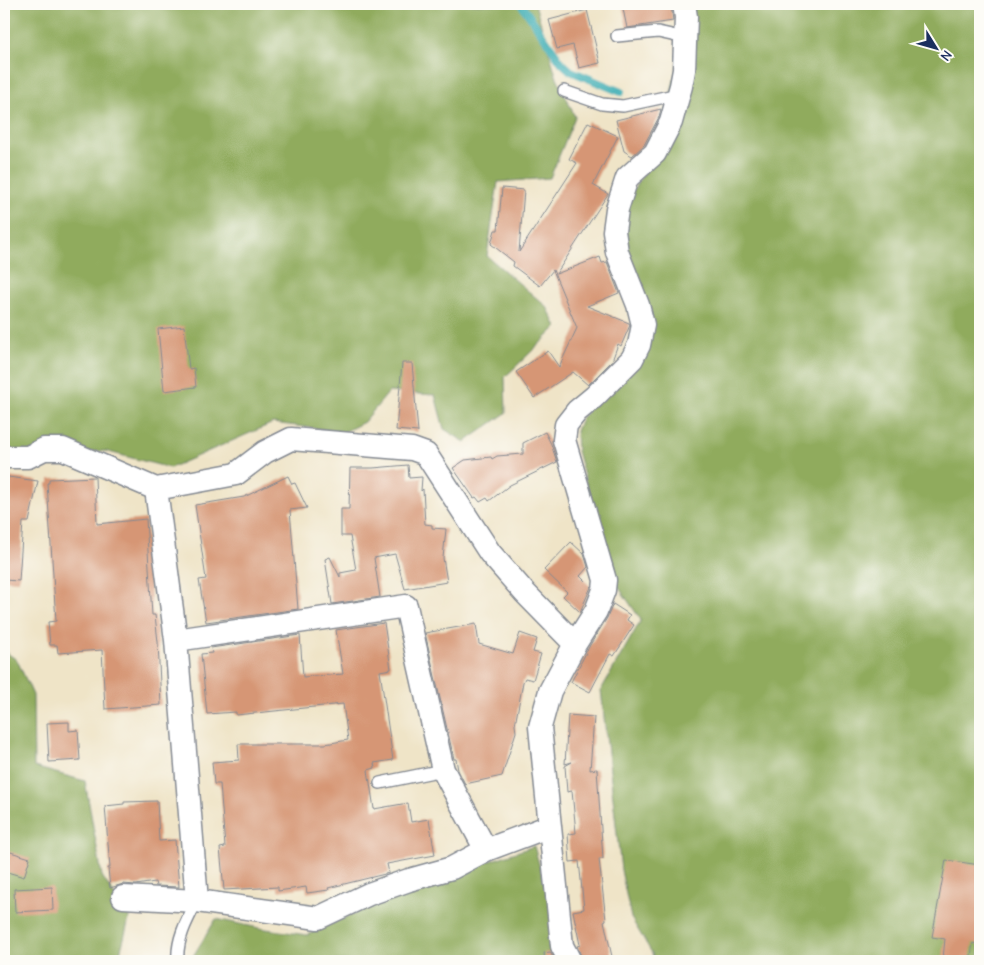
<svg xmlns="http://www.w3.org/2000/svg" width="984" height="965" viewBox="0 0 984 965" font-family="'Comic Neue',sans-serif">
<rect width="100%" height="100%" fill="#fdfcf7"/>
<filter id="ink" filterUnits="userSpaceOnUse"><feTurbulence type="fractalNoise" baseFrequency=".02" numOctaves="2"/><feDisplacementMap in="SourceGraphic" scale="10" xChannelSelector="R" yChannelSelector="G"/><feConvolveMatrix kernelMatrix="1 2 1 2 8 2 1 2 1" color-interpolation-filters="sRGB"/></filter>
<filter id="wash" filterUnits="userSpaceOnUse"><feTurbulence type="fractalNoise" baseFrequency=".0096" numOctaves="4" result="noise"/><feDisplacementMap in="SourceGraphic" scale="20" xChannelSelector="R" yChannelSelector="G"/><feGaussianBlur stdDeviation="1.12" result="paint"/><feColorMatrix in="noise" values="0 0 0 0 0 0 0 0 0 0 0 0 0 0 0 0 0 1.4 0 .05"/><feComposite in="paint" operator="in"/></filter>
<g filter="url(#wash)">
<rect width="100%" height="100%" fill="#efe4c7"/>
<path fill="#90ab5d" stroke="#566d5e" d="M 4,4 L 535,4 L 556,75 L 575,117 L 550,178 L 498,182 L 487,256 L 547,307 L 557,327 L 505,377 L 506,413 L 465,442 L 444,429 L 435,395 L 389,392 L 364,422 L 344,432 L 273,423 L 170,468 L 105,451 L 28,457 L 4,462 Z
M 691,4 L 980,4 L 980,961 L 654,961 L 652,953 L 631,918 L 621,870 L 601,690 L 641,620 L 613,579 L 577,451 L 576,431 L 581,418 L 649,346 L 627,258 L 623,226 L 628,199 L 639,180 L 656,159 Z
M 4,651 L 17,660 L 33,695 L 34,767 L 85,781 L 102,876 L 121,906 L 132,908 L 118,961 L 4,961 Z
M 534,846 L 562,946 L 569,961 L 190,961 L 216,919 L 259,928 L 307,935 L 412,887 Z"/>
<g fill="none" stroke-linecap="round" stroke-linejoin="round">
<path stroke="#3aacb2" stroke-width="8" d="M 521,4 L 562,63 L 571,71 L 621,92"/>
</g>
<g id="blocks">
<path fill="#d69674" d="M 622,4 L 671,4 L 673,21 L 627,28 Z
M 587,10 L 600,63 L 579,68 L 573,45 L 557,49 L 549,20 Z
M 661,109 L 659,117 L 644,145 L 632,156 L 624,151 L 616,120 Z
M 588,122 L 618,136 L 593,185 L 608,194 L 556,274 L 600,257 L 602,263 L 607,262 L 619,293 L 587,306 L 629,323 L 630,325 L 621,346 L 618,344 L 612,361 L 588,385 L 573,372 L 534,398 L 516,372 L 548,351 L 559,367 L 577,328 L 553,270 L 540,286 L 513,266 L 514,262 L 491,244 L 495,230 L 498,230 L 502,188 L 524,190 L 519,252 L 577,163 L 569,159 Z
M 184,326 L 189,369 L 194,368 L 196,387 L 164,391 L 158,329 Z
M 402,363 L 412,363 L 418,432 L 396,430 Z
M 545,432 L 551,444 L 557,462 L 510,485 L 489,501 L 487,498 L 480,502 L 476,497 L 474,498 L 453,468 L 465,460 L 491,457 L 492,459 L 497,456 L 523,454 L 523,443 Z
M 408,465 L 409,478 L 422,477 L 421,491 L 423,489 L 425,524 L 432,525 L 432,528 L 446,529 L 443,558 L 447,582 L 405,589 L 395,554 L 374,558 L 380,597 L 332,604 L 325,559 L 330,557 L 340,577 L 340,573 L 356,570 L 350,536 L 341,536 L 341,509 L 349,509 L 350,468 L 373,468 Z
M 288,476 L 292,484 L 295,483 L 307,508 L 290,510 L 298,609 L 206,622 L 199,580 L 206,579 L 195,505 L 244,497 Z
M 8,477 L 38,481 L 29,522 L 23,522 L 19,581 L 4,580 L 4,504 Z
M 95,477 L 97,524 L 146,519 L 152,615 L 155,615 L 158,642 L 161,705 L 105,709 L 102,650 L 58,653 L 57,645 L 50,645 L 48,622 L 56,621 L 47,483 L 49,483 L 49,479 Z
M 571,542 L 584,554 L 588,567 L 580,576 L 591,587 L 580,612 L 563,596 L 567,592 L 544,570 Z
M 613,604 L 630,615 L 627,620 L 634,625 L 614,656 L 610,654 L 590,692 L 571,682 L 590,645 L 607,618 Z
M 384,623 L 391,669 L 380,671 L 393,760 L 374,763 L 375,768 L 368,770 L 374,809 L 408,803 L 411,822 L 429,819 L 435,855 L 387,864 L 389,873 L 328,888 L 329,890 L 307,893 L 306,887 L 278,891 L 278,887 L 224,890 L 220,848 L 225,847 L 220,784 L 214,784 L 212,762 L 239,760 L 238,744 L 325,744 L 348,740 L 343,704 L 236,715 L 236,712 L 207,714 L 201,654 L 212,653 L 211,648 L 300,635 L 303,677 L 343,674 L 336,630 Z
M 476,624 L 479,644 L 513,654 L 520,633 L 537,639 L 533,652 L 541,654 L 533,680 L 525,678 L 523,682 L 515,725 L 516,732 L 502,776 L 465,784 L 458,770 L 456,759 L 454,759 L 425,633 Z
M 568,715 L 594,717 L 590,770 L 597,769 L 603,859 L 599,859 L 606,920 L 604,921 L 613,961 L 583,961 L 577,946 L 580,945 L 573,911 L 584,909 L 579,861 L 570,862 L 568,834 L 576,833 L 572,791 L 567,792 L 565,766 L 572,762 L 565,764 Z
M 69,722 L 69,731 L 78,730 L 80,760 L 49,762 L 47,723 Z
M 157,801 L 159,841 L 175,840 L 179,887 L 156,886 L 155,882 L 136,885 L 123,884 L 110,888 L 108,868 L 110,868 L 105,806 L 124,804 L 124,802 Z
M 4,850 L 30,858 L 24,877 L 4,871 Z
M 946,860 L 980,865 L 980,945 L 973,943 L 970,961 L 943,958 L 945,939 L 932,937 Z
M 52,887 L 53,910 L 15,912 L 14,889 Z
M 550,952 L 555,961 L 545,961 L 544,953 Z"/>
</g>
</g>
<g filter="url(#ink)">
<use href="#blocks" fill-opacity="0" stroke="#858a92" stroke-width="1"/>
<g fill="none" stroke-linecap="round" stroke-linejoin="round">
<g stroke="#858a92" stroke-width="14">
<path id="lane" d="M 617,36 L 658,32 L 685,38
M 564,91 L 602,104 L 623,106 L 679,94
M 380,783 L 443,770
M 178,961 C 176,940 187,920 197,901"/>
</g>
<g stroke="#858a92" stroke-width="25">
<path id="street" d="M 4,457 L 28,457 L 44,449 L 63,449 L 156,489
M 176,640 L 406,606 L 443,770 L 486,850
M 123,897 L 197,901 L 318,918 L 369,894 L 409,880 L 452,868 L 486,850 L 550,826
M 197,901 L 176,640 L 156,489 L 236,474 L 265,452 L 291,439 L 412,449 L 426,454 L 490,553 L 525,593 L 575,644
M 570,961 L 562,946 L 540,727 L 550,691 L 575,644 L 596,611 L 604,590 L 605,580 L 564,440 L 566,425 L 577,411 L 594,397 L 632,359 L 639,345 L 643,325 L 638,305 L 617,252 L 614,231 L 617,209 L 627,178 L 655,153 L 671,122 L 681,86 L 684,70 L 686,17 L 684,4"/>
</g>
<use href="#lane" stroke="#fff" stroke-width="11"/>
<use href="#street" stroke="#fff" stroke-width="22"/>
</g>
</g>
<rect width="984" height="965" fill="none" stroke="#fdfcf7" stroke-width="20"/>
<g transform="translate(936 48) rotate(127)" stroke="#fdfcf7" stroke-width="4" paint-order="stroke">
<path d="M0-4L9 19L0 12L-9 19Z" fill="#1b2f5e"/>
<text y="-8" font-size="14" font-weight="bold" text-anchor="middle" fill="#1b2f5e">N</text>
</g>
</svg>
